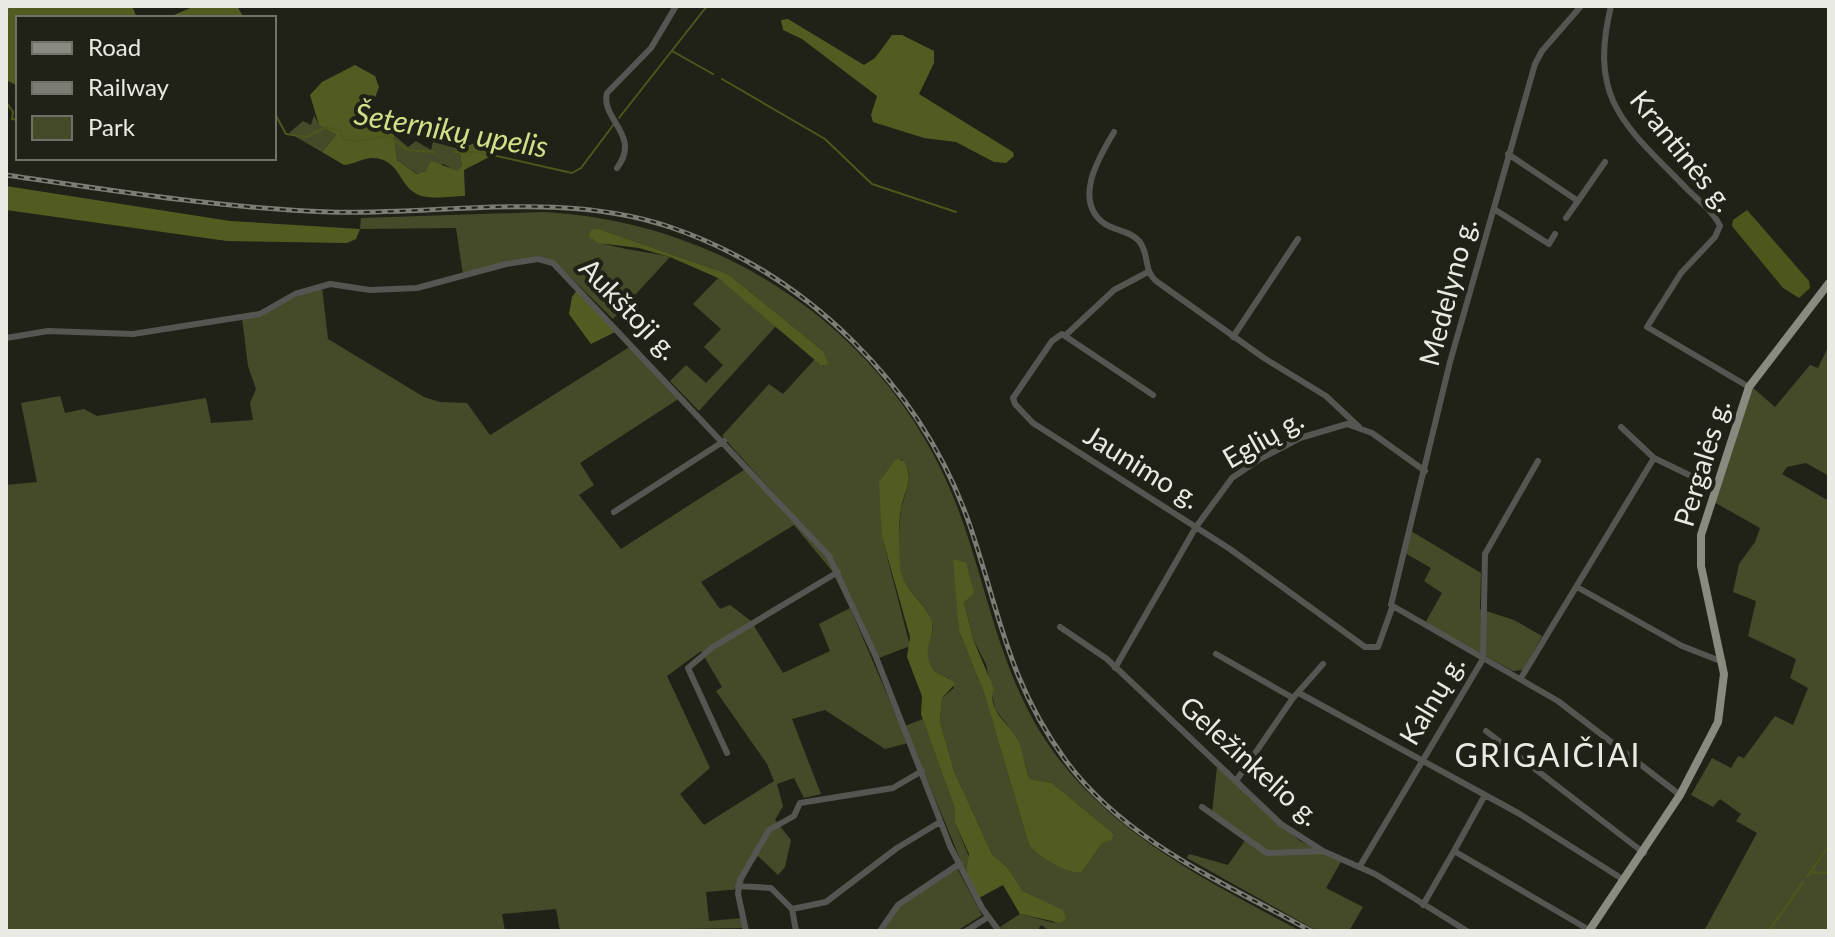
<svg xmlns="http://www.w3.org/2000/svg" width="1835" height="937" viewBox="0 0 1835 937" font-family="Lato,sans-serif">
<rect width="100%" height="100%" fill="#202218"/>
<path fill="#454b28" fill-rule="evenodd" d="M 314,115 L 319,125 L 336,135 L 322,152 L 289,133 L 303,121 L 311,125 Z
M 394,135 L 408,147 L 416,141 L 431,150 L 433,142 L 459,149 L 462,165 L 458,172 L 443,164 L 418,174 L 397,160 Z
M 543,212 C 724,221 891,332 957,506 C 988,588 999,673 1050,747 C 1113,836 1207,880 1300,931 L 1050,931 L 1041,925 L 1037,931 L 1004,931 L 1000,927 L 1020,914 L 1055,923 L 1018,887 L 1007,867 L 992,854 L 954,771 L 940,721 L 942,698 L 954,688 L 949,678 C 935,674 924,663 926,647 C 926,637 935,635 932,624 C 928,602 901,590 899,566 C 898,549 899,527 901,511 C 903,493 918,475 901,459 L 882,537 L 910,646 L 879,658 L 833,558 L 722,436 L 769,384 L 783,394 L 815,359 L 824,367 L 823,351 L 728,274 L 599,229 L 590,238 C 603,247 650,252 670,257 L 613,319 L 555,262 L 546,258 L 463,275 L 456,228 L 360,229 L 361,218 ZM 957,591 L 967,595 L 964,602 L 973,639 L 986,664 L 995,709 L 1017,738 L 1030,779 L 1052,783 L 1114,834 L 1102,843 L 1082,872 L 1029,845 L 984,693 L 959,631 Z
M 718,278 L 776,326 L 699,411 L 670,381 L 686,365 L 706,383 L 723,365 L 704,347 L 721,329 L 693,304 Z
M 322,287 L 328,339 L 424,397 L 440,402 L 467,403 L 490,435 L 631,346 L 680,398 L 580,463 L 594,485 L 579,495 L 621,549 L 747,468 L 818,545 L 831,564 L 908,743 L 885,749 L 825,710 L 792,719 L 821,794 L 804,798 L 794,778 L 777,784 L 783,806 L 775,820 L 791,840 L 785,867 L 778,875 L 758,856 L 747,871 L 741,889 L 706,892 L 709,921 L 742,918 L 743,928 L 560,931 L 556,909 L 502,914 L 505,931 L 6,931 L 6,485 L 37,482 L 21,403 L 60,396 L 65,413 L 84,409 L 97,416 L 206,398 L 211,423 L 253,420 L 250,403 L 256,389 L 248,366 L 242,318 ZM 794,525 L 832,571 L 850,608 L 819,624 L 830,651 L 783,673 L 751,621 L 730,605 L 720,609 L 701,582 ZM 701,651 L 722,687 L 716,691 L 767,764 L 774,781 L 704,825 L 680,794 L 710,768 L 667,676 Z
M 1829,345 L 1829,476 L 1806,463 L 1787,467 L 1782,474 L 1829,501 L 1829,931 L 1704,931 L 1757,833 L 1736,821 L 1741,814 L 1720,799 L 1713,807 L 1691,795 L 1712,758 L 1731,768 L 1738,756 L 1744,758 L 1775,716 L 1793,725 L 1808,688 L 1790,678 L 1796,659 L 1748,636 L 1756,601 L 1733,592 L 1739,564 L 1755,542 L 1760,528 L 1714,502 L 1752,387 L 1775,407 L 1810,365 L 1818,368 Z
M 1411,531 L 1481,573 L 1480,609 L 1514,620 L 1542,636 L 1523,670 L 1513,671 L 1425,623 L 1442,593 L 1424,581 L 1431,568 L 1405,553 Z
M 923,719 L 955,809 L 955,823 L 969,857 L 966,873 L 905,726 Z
M 1217,767 L 1300,841 L 1342,860 L 1326,888 L 1363,907 L 1349,931 L 1317,931 L 1187,858 L 1189,854 L 1228,865 L 1246,839 L 1212,813 Z
M 957,868 L 982,915 L 957,931 L 883,931 L 895,910 Z"/>
<path fill="#535c20" d="M 6,6 L 132,6 L 137,18 L 18,18 L 18,86 L 6,80 Z
M 195,6 L 237,6 L 244,18 L 167,18 Z
M 788,19 L 864,65 L 875,58 L 892,35 L 902,35 L 934,51 L 934,63 L 919,94 L 1013,152 L 1014,156 L 1006,163 L 994,162 L 956,142 L 924,138 L 873,122 L 871,115 L 877,96 L 802,39 L 783,30 L 781,20 Z
M 355,65 L 375,76 L 379,87 L 372,106 L 373,117 L 394,135 L 397,160 L 417,174 L 426,171 L 431,161 L 458,171 L 462,165 L 459,149 L 475,143 L 491,147 L 493,155 L 464,170 L 465,196 C 451,196 427,201 415,193 C 400,184 399,164 380,159 C 366,155 357,164 344,165 L 322,152 L 336,135 L 319,125 L 310,95 L 322,82 Z
M 6,186 L 230,221 L 360,229 L 356,239 L 347,243 L 227,241 L 6,210 Z
M 599,229 L 728,274 L 823,351 L 828,364 L 822,366 L 718,278 L 670,257 L 639,248 L 598,243 L 589,237 L 591,230 Z
M 578,289 L 617,331 L 591,344 L 569,314 L 572,297 Z
M 896,459 L 904,461 C 915,481 904,490 901,509 C 898,525 899,549 900,566 C 901,588 923,600 931,619 C 937,636 921,647 931,666 C 936,676 948,675 955,684 L 942,698 L 940,721 L 954,771 L 992,854 L 1007,867 L 1022,891 L 1063,910 L 1066,918 L 1061,923 L 1020,914 L 1003,885 L 979,898 L 966,873 L 969,854 L 955,823 L 955,809 L 921,714 L 922,696 L 907,657 L 910,637 L 882,537 L 879,482 Z
M 953,559 L 966,563 L 974,593 L 964,602 L 973,639 L 994,689 C 986,711 1010,724 1018,740 C 1023,752 1025,767 1030,779 L 1052,783 L 1114,834 L 1111,840 L 1102,843 L 1082,872 C 1066,874 1040,857 1029,845 L 984,693 L 959,631 Z"/>
<path fill="#4e571b" d="M 1747,210 L 1809,281 L 1810,288 L 1799,298 L 1783,288 L 1732,226 L 1733,220 Z"/>
<g fill="none" stroke-linecap="round" stroke-linejoin="round">
<path stroke="#4e571b" stroke-width="2" d="M 672,51 L 713,74
M 722,79 L 825,139 L 872,184 L 956,212
M 6,102 L 13,112 L 12,119 L 18,120
M 274,112 L 286,134 L 307,137 L 326,127 L 341,131 L 343,139 L 359,141 L 388,136 L 408,150 L 435,152
M 619,118 L 707,6
M 454,152 L 479,152 L 572,173 L 581,168 L 614,124
M 1810,872 L 1829,873
M 1807,877 L 1829,846
M 1769,931 L 1803,882"/>
<path stroke="#555651" stroke-width="6" d="M 1581,6 L 1542,51 L 1535,64 L 1450,362 L 1391,605 L 1558,701 L 1680,795
M 1611,6 C 1588,101 1625,125 1687,189 C 1698,200 1714,212 1720,226 L 1715,237 L 1681,273 L 1647,327 L 1749,387
M 1114,132 C 1099,157 1072,201 1105,224 C 1116,231 1130,231 1139,241 C 1150,254 1143,270 1156,281 L 1264,358 L 1326,396 L 1359,427
M 1508,154 L 1578,201 L 1566,218
M 617,168 C 642,135 600,119 607,93 L 651,48 L 676,6
M 1578,201 L 1605,162
M 1494,209 L 1549,244 L 1555,234
M 1067,334 L 1114,290 L 1148,272
M 1233,337 L 1298,239
M 6,338 L 48,331 L 133,334 L 260,314 L 295,294 L 330,284 L 370,290 L 417,288 L 506,264 L 538,259 L 553,263 L 829,556 L 876,657 L 950,846 L 982,908 L 999,931
M 1153,395 L 1062,334 L 1052,341 L 1013,398 L 1015,404 L 1033,423 L 1230,549 L 1365,647 L 1378,647 L 1392,608
M 1621,427 L 1654,458 L 1716,488
M 614,512 L 724,441
M 1577,587 L 1682,646 L 1723,662
M 1060,627 L 1107,659 L 1281,824 L 1323,851 L 1375,874 L 1467,931
M 1216,654 L 1293,698
M 1115,668 L 1196,527 L 1232,478 L 1260,459 L 1300,438 L 1347,424 L 1372,433 L 1425,471
M 1521,678 L 1654,458
M 1299,693 L 1518,813 L 1624,880
M 1486,731 L 1644,853
M 727,753 L 688,668 L 713,647 L 838,572
M 1236,781 L 1293,698 L 1323,664
M 1485,795 L 1454,851 L 1591,931
M 1202,807 L 1267,853 L 1323,851
M 1360,866 L 1483,659 L 1485,554 L 1538,461
M 738,886 L 771,888 L 792,909 L 796,931
M 1423,905 L 1454,851
M 792,909 L 826,902 L 897,848 L 940,822
M 746,931 L 738,894 L 740,880 L 769,830 L 794,816 L 800,803 L 893,788 L 922,771
M 880,931 L 898,905 L 959,864
M 966,931 L 988,917"/>
<path stroke="#898b81" stroke-width="8" d="M 1589,931 L 1680,795 L 1718,722 L 1724,674 L 1701,566 L 1701,535 L 1749,387 L 1829,283"/>
<g stroke="#7c7e76" stroke-width="5">
<path id="rail" d="M 6,175 C 114,191 221,208 330,212 C 442,215 561,190 670,227 C 807,274 921,386 969,523 C 1000,613 1007,680 1066,761 C 1126,842 1226,884 1311,931"/>
</g>
<use href="#rail" stroke="#202218" stroke-width="2" stroke-dasharray="6" stroke-linecap="butt"/>
</g>
<g text-anchor="middle" stroke-width="8" stroke-linejoin="round" paint-order="stroke">
<g font-size="28" fill="#e8eae3" stroke="#202218">
<text transform="translate(1682 151) rotate(51)" y="10">Krantinės g.</text>
<text transform="translate(1448 292) rotate(-75)" y="10">Medelyno g.</text>
<text transform="translate(629 309) rotate(46)" y="10">Aukštoji g.</text>
<text transform="translate(1263 439) rotate(-30)" y="10">Eglių g.</text>
<text transform="translate(1702 463) rotate(-73)" y="10">Pergalės g.</text>
<text transform="translate(1142 467) rotate(32)" y="10">Jaunimo g.</text>
<text transform="translate(1432 700) rotate(-59)" y="10">Kalnų g.</text>
<text transform="translate(1250 761) rotate(42)" y="10">Geležinkelio g.</text>
</g>
<g font-size="30" font-style="italic" fill="#cfe087" stroke="#202218">
<text transform="translate(451 131) rotate(10)" y="10">Šeternikų upelis</text>
</g>
<g font-size="32" letter-spacing="2" fill="#e8eae3" stroke="#202218">
<text x="1548" y="767">GRIGAIČIAI</text>
</g>
</g>
<rect width="1835" height="937" fill="none" stroke="#e8eae3" stroke-width="16"/>
<rect x="16" y="16" width="260" height="144" fill="#202218" stroke="#707269" stroke-width="2"/>
<rect x="32" y="42" width="40" height="12" fill="#898b81" stroke="#707269" stroke-width="2"/>
<text x="88" y="56" font-size="24" fill="#e8eae3">Road</text>
<rect x="32" y="82" width="40" height="12" fill="#7c7e76" stroke="#707269" stroke-width="2"/>
<text x="88" y="96" font-size="24" fill="#e8eae3">Railway</text>
<rect x="32" y="116" width="40" height="24" fill="#454b28" stroke="#707269" stroke-width="2"/>
<text x="88" y="136" font-size="24" fill="#e8eae3">Park</text>
</svg>
